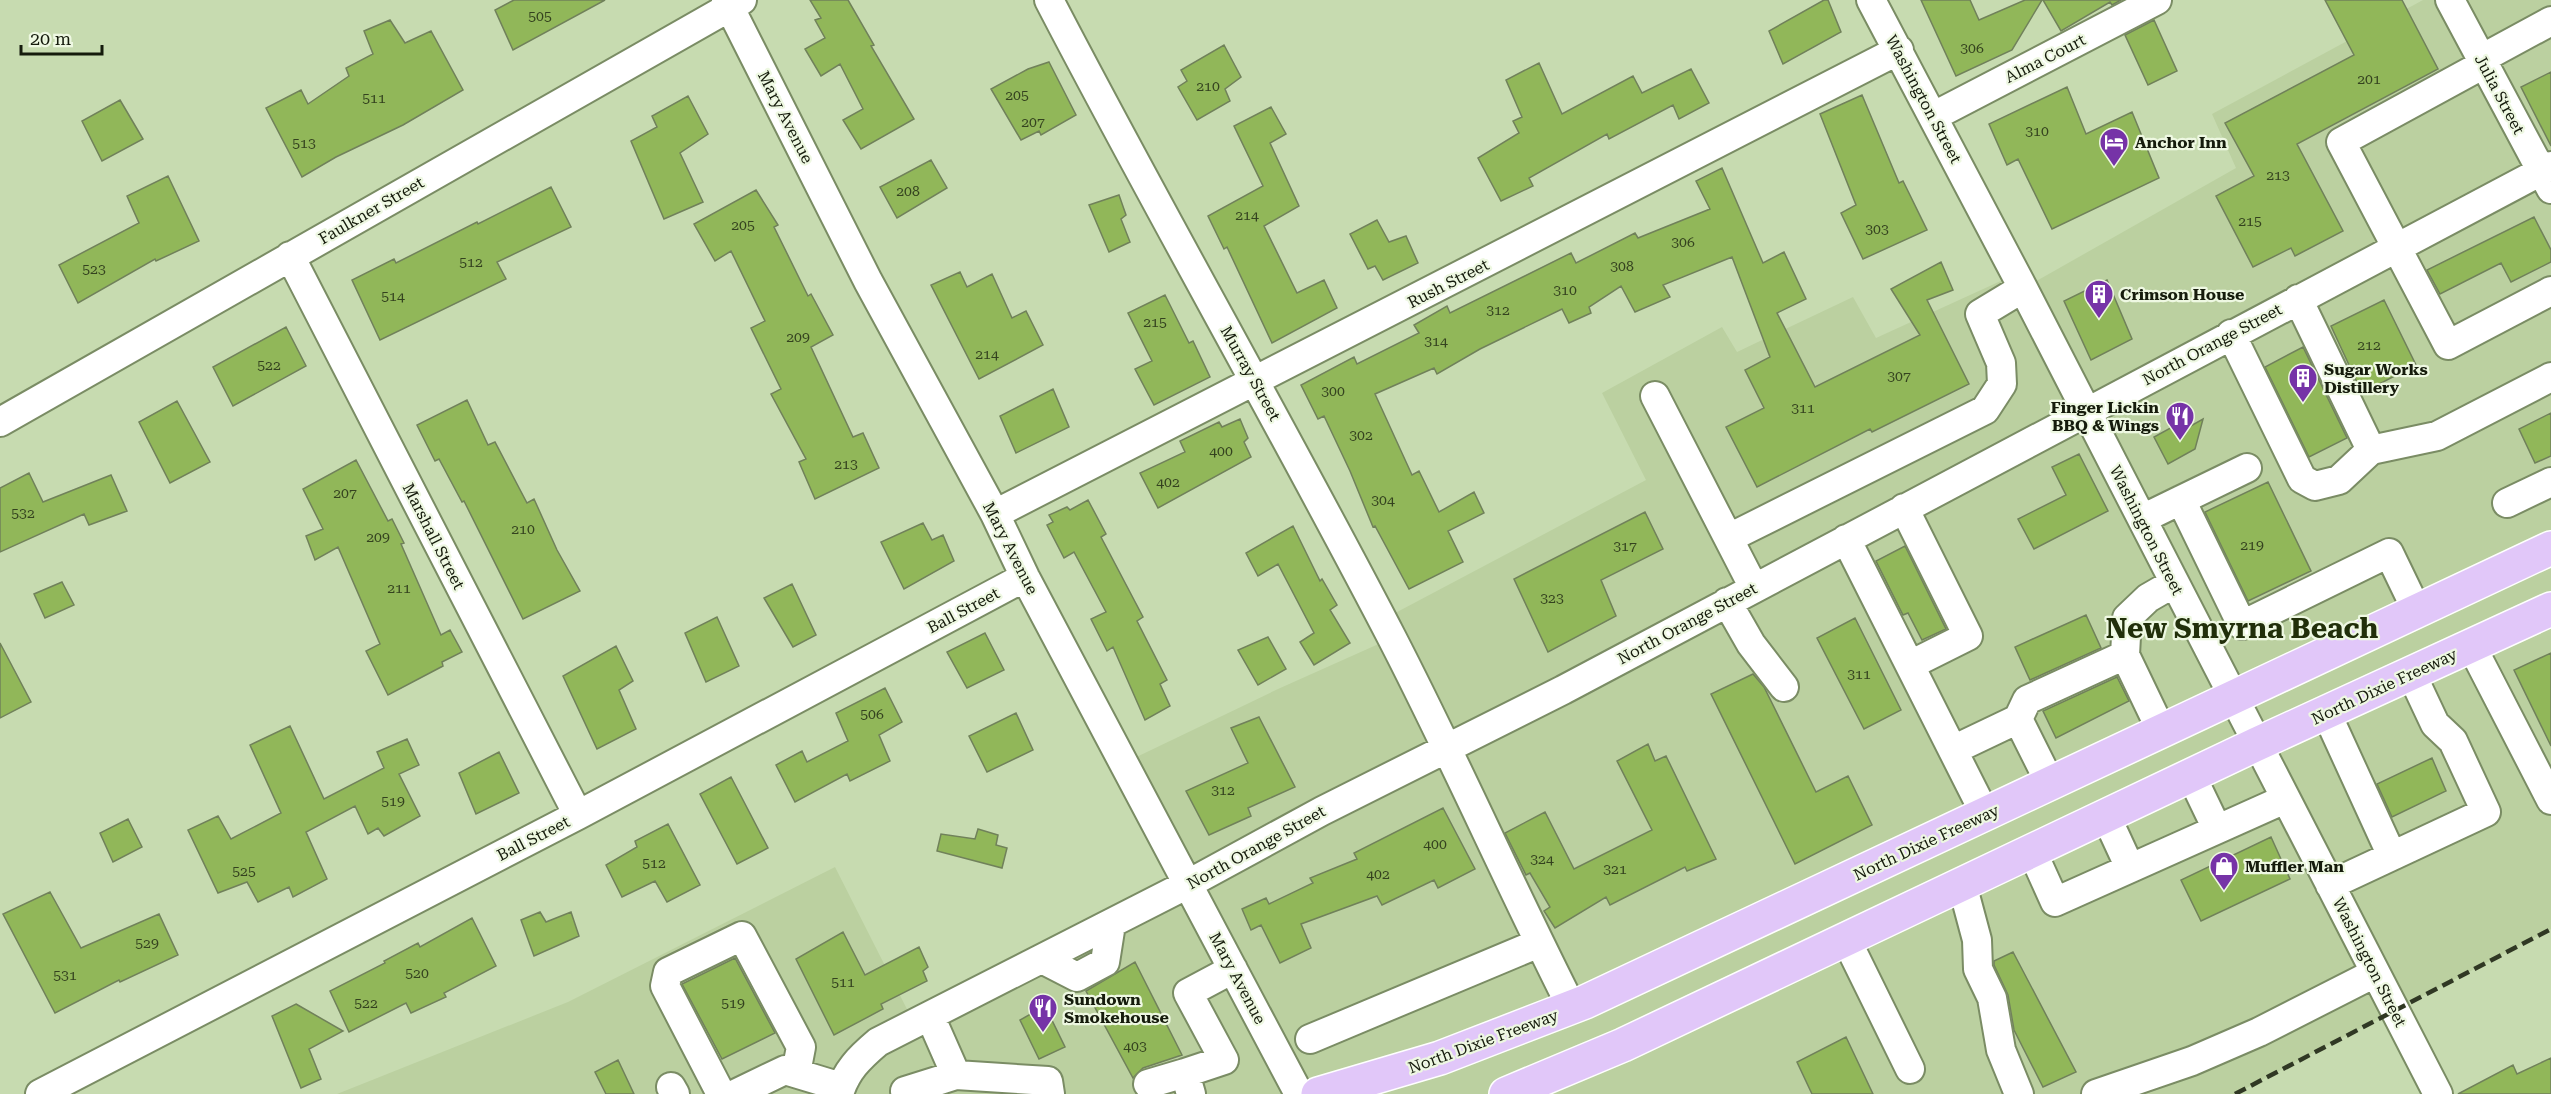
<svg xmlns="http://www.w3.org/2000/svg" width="2551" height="1094" viewBox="0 0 2551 1094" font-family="'Roboto Serif',serif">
<rect width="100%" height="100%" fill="#c7dbb0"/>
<path fill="#bbd0a0" d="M 2423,0 L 2551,0 L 2551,929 L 2235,1094 L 337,1094 L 568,1002 L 835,867 L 914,1023 L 1188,884 L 1124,763 L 1278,689 L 1392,638 L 1382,620 L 1646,480 L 1602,393 L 1722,327 L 1737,352 L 1853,297 L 1876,338 L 2016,274 L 2024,288 L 2236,168 L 2212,114 Z"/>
<path fill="#91b759" stroke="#70815a" stroke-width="1.5" d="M 514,0 L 605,0 L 513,50 L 495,10 Z
M 810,0 L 848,0 L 874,45 L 871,46 L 914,119 L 861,149 L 843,120 L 863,109 L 840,64 L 821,76 L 805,49 L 825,38 L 815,20 L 821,18 Z
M 1824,0 L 1828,0 L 1841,32 L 1783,64 L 1769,31 Z
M 1921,0 L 1970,0 L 1979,20 L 2025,0 L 2042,0 L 2012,50 L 1956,76 Z
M 2043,0 L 2121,0 L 2112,5 L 2110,2 L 2061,31 Z
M 2325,0 L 2402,0 L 2438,69 L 2297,144 L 2343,231 L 2295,256 L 2291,248 L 2253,267 L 2216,196 L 2254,176 L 2225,123 L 2354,55 Z
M 390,20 L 405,43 L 431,31 L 463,90 L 403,125 L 336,157 L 302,177 L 266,108 L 301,90 L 308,104 L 349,76 L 346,68 L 373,54 L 364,31 Z
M 2154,20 L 2177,71 L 2148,85 L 2125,35 Z
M 1224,45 L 1241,77 L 1225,89 L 1230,101 L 1197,120 L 1178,87 L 1187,81 L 1181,70 Z
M 1049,62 L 1076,115 L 1041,135 L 1039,131 L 1021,140 L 991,89 L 1028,69 Z
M 1539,63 L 1562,114 L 1633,76 L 1642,93 L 1691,69 L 1709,103 L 1679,119 L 1673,105 L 1609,139 L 1607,134 L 1529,178 L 1533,186 L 1501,201 L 1478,158 L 1519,133 L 1513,121 L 1522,117 L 1506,80 Z
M 2551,72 L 2551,146 L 2521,87 Z
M 2067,87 L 2086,134 L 2132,112 L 2159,178 L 2052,229 L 2018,159 L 2007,165 L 1989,124 Z
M 1862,95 L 1899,183 L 1903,181 L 1927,230 L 1863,259 L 1841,213 L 1856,205 L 1820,114 Z
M 688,96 L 708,134 L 680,153 L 703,202 L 664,219 L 631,141 L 657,127 L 652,116 Z
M 120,100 L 143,139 L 102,161 L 82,121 Z
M 1271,107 L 1286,134 L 1270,143 L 1299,206 L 1264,226 L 1297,293 L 1324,280 L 1337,308 L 1272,343 L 1227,247 L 1224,249 L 1208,216 L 1263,186 L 1234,126 Z
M 931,160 L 947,188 L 897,218 L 880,187 Z
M 1722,168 L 1763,263 L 1784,252 L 1806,299 L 1777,313 L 1815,387 L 1920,335 L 1891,289 L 1941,262 L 1953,290 L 1927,300 L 1969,384 L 1872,432 L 1870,429 L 1757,487 L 1726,427 L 1764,408 L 1745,370 L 1770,357 L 1732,257 L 1663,285 L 1670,297 L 1635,312 L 1621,286 L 1589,307 L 1591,313 L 1569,323 L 1562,309 L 1480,349 L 1437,374 L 1434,368 L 1375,394 L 1412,475 L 1419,471 L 1439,512 L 1474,492 L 1484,513 L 1448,531 L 1463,562 L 1409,589 L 1375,526 L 1373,527 L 1350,471 L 1324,416 L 1318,419 L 1301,385 L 1354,357 L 1357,364 L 1419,333 L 1414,325 L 1447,306 L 1450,313 L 1571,253 L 1576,263 L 1635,233 L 1638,238 L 1710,209 L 1696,181 Z
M 168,176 L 199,241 L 156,261 L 155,259 L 78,303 L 59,265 L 139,223 L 127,196 Z
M 551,187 L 571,227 L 497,262 L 506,279 L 380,340 L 352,280 L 394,259 L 396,263 L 477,222 L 478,224 Z
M 756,190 L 778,225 L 774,227 L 808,296 L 811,294 L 833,335 L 811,347 L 853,437 L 863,433 L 879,468 L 815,499 L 799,462 L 806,459 L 771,394 L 781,389 L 751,328 L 765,321 L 731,251 L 715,261 L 694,224 Z
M 1119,195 L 1126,215 L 1121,219 L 1130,242 L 1109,252 L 1089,205 Z
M 2534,217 L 2551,250 L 2551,262 L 2511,282 L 2501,263 L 2440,294 L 2427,270 Z
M 1377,220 L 1389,242 L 1406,236 L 1418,263 L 1383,280 L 1375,266 L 1368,269 L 1350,234 Z
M 960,272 L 967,287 L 992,274 L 1012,318 L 1026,311 L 1043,345 L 979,379 L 931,285 Z
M 2107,280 L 2132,339 L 2091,360 L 2064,301 Z
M 1165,295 L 1189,343 L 1193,341 L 1210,377 L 1154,405 L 1135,369 L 1152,361 L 1128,313 Z
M 2384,300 L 2416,365 L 2362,393 L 2331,326 Z
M 286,327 L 306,366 L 233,406 L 213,367 Z
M 2303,347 L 2347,438 L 2309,457 L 2265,367 Z
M 1053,389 L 1069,427 L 1016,453 L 1000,416 Z
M 467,400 L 488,445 L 495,442 L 527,503 L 534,499 L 557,550 L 580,591 L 523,619 L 464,501 L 462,502 L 439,459 L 435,461 L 417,425 Z
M 177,401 L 210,462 L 170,483 L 139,422 Z
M 2551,413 L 2551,456 L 2535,463 L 2519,429 Z
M 1240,419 L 1248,438 L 1244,442 L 1251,457 L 1158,508 L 1140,473 L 1185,452 L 1180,441 L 1219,422 L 1222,427 Z
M 2203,419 L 2195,449 L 2168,464 L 2154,437 L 2185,420 L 2189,427 Z
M 2079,454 L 2108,511 L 2034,549 L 2018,519 L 2066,495 L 2052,467 Z
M 356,460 L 388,521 L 392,519 L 404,543 L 401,544 L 441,635 L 450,630 L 462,652 L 442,662 L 443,666 L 388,695 L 366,651 L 380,644 L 338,547 L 315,560 L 306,536 L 323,529 L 303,489 Z
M 29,473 L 43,502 L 111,475 L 127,511 L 89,525 L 84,514 L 0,552 L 0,488 Z
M 2268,482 L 2311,571 L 2248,601 L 2205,512 Z
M 1088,500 L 1106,534 L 1101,537 L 1143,617 L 1137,621 L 1167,680 L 1160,684 L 1170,706 L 1145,720 L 1113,647 L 1107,651 L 1091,619 L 1106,612 L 1074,552 L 1064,558 L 1047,525 L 1053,522 L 1049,515 L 1067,507 L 1070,510 Z
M 1645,512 L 1663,549 L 1601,580 L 1616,616 L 1548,652 L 1514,579 Z
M 923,523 L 932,540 L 943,535 L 954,561 L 904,589 L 881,542 Z
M 1293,526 L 1320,581 L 1322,579 L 1337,605 L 1330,610 L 1350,643 L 1314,665 L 1300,642 L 1314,633 L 1278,564 L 1258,576 L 1246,553 Z
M 1905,546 L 1946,629 L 1922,640 L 1908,613 L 1903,615 L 1876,561 Z
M 62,582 L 74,605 L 45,618 L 34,594 Z
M 792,584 L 816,635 L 793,647 L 764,598 Z
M 2086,615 L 2101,648 L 2030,680 L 2015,647 Z
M 717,617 L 739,666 L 706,682 L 685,633 Z
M 1855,618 L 1901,710 L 1864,729 L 1817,638 Z
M 985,633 L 1004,670 L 967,688 L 947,652 Z
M 1268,637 L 1286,669 L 1258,685 L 1238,650 Z
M 0,643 L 31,702 L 0,718 Z
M 616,646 L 633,681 L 619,690 L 636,729 L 597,749 L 563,676 Z
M 2551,653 L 2551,746 L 2514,670 Z
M 1753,674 L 1764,687 L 1816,792 L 1848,776 L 1872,825 L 1795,864 L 1711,694 Z
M 2117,677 L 2129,701 L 2056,738 L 2043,711 Z
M 885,688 L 902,722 L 879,735 L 890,761 L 850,781 L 847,774 L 795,802 L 776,765 L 802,751 L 807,762 L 848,741 L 836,713 Z
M 1016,713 L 1033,750 L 987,772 L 969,736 Z
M 1259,717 L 1295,787 L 1248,808 L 1251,816 L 1209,835 L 1186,791 L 1248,763 L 1231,728 Z
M 290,726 L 324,799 L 384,768 L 377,752 L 407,739 L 419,765 L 399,774 L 420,816 L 384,836 L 378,828 L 368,834 L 355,806 L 306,832 L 327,879 L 293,897 L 289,887 L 258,902 L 247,882 L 218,893 L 188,830 L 218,816 L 231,839 L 281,813 L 250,745 Z
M 1648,744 L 1655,761 L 1666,756 L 1716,859 L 1687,871 L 1685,867 L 1610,905 L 1606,897 L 1555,928 L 1544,911 L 1550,907 L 1530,873 L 1526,875 L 1505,833 L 1545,812 L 1574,869 L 1652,830 L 1617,761 Z
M 499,752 L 519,793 L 476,814 L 459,773 Z
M 2432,758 L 2446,791 L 2392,817 L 2377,784 Z
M 731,777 L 768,848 L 737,864 L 700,794 Z
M 1443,808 L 1475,869 L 1438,888 L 1434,880 L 1382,905 L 1377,896 L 1301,924 L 1311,948 L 1280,963 L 1261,925 L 1251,930 L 1242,909 L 1266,898 L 1269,904 L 1313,883 L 1310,878 L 1357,859 L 1354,853 Z
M 128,819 L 142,847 L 113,862 L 100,833 Z
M 668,824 L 700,885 L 667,902 L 655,881 L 622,897 L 606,865 L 637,847 L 635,841 Z
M 978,829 L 998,835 L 996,845 L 1007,848 L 1002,868 L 937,851 L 941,834 L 975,839 Z
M 2271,837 L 2290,879 L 2201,921 L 2181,880 Z
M 50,892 L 81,948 L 159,914 L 178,955 L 120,982 L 119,980 L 55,1013 L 3,914 Z
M 540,912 L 546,922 L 571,912 L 579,936 L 534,956 L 521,920 Z
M 472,918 L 496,966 L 444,993 L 446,997 L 411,1013 L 406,1003 L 349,1032 L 330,991 L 385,963 L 384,961 L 418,943 L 420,947 Z
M 843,932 L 865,975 L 919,947 L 928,967 L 923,971 L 927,981 L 881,1004 L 883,1009 L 834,1035 L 796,959 Z
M 2013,952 L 2076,1072 L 2043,1087 L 2014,1030 L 2008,995 L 1994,965 L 1994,961 Z
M 735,958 L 775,1033 L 722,1059 L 682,984 Z
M 1135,962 L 1182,1055 L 1143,1068 L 1133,1078 L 1086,991 Z
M 296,1004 L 343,1031 L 309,1049 L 321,1079 L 301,1088 L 272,1016 Z
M 1045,1006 L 1065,1047 L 1039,1059 L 1020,1020 Z
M 1846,1037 L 1873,1094 L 1812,1094 L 1797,1062 Z
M 2551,1058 L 2551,1094 L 2458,1094 L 2513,1065 L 2517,1074 Z
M 618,1060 L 634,1094 L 606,1094 L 595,1072 Z"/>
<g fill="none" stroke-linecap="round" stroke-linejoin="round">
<g stroke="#7a8c64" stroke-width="32">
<path id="minor" d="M 726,0 L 868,281 L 995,514 L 1025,577 L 1299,1094
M 1049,0 C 1160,214 1281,424 1392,638 C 1455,760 1510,886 1572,1008
M 1871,0 L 2023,288 L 2438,1094
M 2450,0 L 2551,189
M 2481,59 L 2551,21
M 2484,64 L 2341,142 L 2448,345 L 2551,291
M 1934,116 L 2157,0
M 290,256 L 578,815
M 2298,299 L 2371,450 L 2437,436 L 2551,377
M 2231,334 L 2302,479 L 2315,486 L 2339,480 L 2371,450
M 1655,396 L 1754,588
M 0,422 L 742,0
M 2181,500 L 2247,468
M 2507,503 L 2551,482
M 1904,508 L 1968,636 L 1910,665
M 995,514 L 1899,50
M 2142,519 L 2181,500 L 2242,625 L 2389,553 L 2417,611
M 1729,538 L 1985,410 L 2002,384 L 2001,363 L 1980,314 L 2023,288
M 1846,539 L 1985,814
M 1727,602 L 1751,644 L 1784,687
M 2471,645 L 2551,800
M 2125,655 L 2161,730
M 2326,712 L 2392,856
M 2018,719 L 2050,783
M 1953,750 L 2018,719 L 2027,700 L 2125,655 L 2127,618 L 2148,598 L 2174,583
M 2191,775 L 2217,829
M 2106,816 L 2130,868
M 2032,851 L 2055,902 L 2285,799
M 1962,884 L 1977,940 L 1978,969 L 1992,998 L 2001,1050 L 2019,1094
M 2330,885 L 2486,812 L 2453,741 L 2435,724 L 2411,673
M 1846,939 L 1910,1069
M 1042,959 L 1077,977 L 1105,962 L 1111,924
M 1310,1039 L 1539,943
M 956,1075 L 1048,1081 L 1050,1094
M 1148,1084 L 1185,1073
M 671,1087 L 675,1094
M 905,1091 L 956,1075 L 930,1016
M 40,1094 L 578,815 L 1025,577
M 721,1094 L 665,986 L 668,972 L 742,936 L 801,1047 L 796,1073
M 735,1094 L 785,1070 L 841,1087
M 839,1094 C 846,1071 859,1058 878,1042 L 1188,884 L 1322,811 L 1563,690 L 2551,166
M 1191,1094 L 1185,1073 L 1224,1060 L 1188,993 L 1233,969
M 2096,1094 L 2192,1061 L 2259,1032 L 2375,973"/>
</g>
<g stroke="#fff" stroke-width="36">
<path id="major" d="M 1318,1094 L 1440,1058 L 1585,1002 L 2551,548
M 1506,1094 L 1623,1045 L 2257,744 L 2551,609"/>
</g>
<use href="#minor" stroke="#fff" stroke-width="28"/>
<use href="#major" stroke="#e1c7f9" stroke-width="33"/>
<path stroke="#303824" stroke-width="4.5" stroke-dasharray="12 6" stroke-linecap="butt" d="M 2235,1094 L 2551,929"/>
</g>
<defs>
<g id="hotel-pin" transform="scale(1.5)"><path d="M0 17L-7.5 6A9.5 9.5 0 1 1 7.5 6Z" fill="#7633a7" stroke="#eef8e2"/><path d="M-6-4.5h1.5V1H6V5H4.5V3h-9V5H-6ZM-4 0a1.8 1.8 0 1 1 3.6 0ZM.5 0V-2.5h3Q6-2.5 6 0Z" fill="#fff"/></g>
<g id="building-pin" transform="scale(1.5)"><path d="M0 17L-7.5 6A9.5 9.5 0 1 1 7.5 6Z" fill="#7633a7" stroke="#eef8e2"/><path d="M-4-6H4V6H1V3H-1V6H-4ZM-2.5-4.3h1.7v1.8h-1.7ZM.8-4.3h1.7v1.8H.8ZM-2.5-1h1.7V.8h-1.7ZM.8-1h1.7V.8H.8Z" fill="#fff"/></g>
<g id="restaurant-pin" transform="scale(1.5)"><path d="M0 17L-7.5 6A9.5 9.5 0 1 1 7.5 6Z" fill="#7633a7" stroke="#eef8e2"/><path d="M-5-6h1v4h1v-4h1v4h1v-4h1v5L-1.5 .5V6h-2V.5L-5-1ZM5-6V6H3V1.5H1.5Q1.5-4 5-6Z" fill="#fff"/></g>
<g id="shop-pin" transform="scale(1.5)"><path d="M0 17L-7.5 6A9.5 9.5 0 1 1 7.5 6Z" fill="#7633a7" stroke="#eef8e2"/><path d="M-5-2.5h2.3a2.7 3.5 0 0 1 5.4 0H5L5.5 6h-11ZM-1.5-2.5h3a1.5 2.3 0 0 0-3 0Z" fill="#fff"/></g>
</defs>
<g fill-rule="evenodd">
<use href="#hotel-pin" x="2114" y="142"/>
<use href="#building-pin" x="2099" y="294"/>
<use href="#building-pin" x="2303" y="378"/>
<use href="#restaurant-pin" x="2180" y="416"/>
<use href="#shop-pin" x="2224" y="866"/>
<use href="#restaurant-pin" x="1043" y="1008"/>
</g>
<g text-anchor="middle" stroke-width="4.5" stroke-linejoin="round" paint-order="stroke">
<g font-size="14" fill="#34421f">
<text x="540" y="21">505</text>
<text x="1972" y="53">306</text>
<text x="2369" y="84">201</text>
<text x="1208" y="91">210</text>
<text x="1017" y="100">205</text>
<text x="374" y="103">511</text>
<text x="1033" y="127">207</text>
<text x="2037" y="136">310</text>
<text x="304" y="148">513</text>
<text x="2278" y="180">213</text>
<text x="908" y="196">208</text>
<text x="1247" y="220">214</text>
<text x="2250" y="226">215</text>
<text x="743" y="230">205</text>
<text x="1877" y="234">303</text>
<text x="1683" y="247">306</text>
<text x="471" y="267">512</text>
<text x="1622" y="271">308</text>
<text x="94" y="274">523</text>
<text x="1565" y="295">310</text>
<text x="393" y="301">514</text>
<text x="1498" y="315">312</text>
<text x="1155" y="327">215</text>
<text x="798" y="342">209</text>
<text x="1436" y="346">314</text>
<text x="2369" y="350">212</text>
<text x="987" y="359">214</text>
<text x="269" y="370">522</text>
<text x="1899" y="381">307</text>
<text x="1333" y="396">300</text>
<text x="1803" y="413">311</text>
<text x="1361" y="440">302</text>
<text x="1221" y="456">400</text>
<text x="846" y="469">213</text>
<text x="1168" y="487">402</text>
<text x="345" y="498">207</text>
<text x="1383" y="505">304</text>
<text x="23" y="518">532</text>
<text x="523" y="534">210</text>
<text x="378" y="542">209</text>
<text x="2252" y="550">219</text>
<text x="1625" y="551">317</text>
<text x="399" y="593">211</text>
<text x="1552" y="603">323</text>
<text x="1859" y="679">311</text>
<text x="872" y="719">506</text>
<text x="1223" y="795">312</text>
<text x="393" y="806">519</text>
<text x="1435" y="849">400</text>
<text x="1542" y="864">324</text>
<text x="654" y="868">512</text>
<text x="1615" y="874">321</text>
<text x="244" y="876">525</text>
<text x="1378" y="879">402</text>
<text x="147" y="948">529</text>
<text x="417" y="978">520</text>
<text x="65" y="980">531</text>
<text x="843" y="987">511</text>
<text x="366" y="1008">522</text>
<text x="733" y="1008">519</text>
<text x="1135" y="1051">403</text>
</g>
<g font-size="16" fill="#151b0c" stroke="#eef8e2">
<text transform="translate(2045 58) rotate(-27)" y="6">Alma Court</text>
<text transform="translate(2500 94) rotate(62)" y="6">Julia Street</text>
<text transform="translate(1924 99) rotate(62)" y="6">Washington Street</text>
<text transform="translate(786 117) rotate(63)" y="6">Mary Avenue</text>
<text transform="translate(371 210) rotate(-30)" y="6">Faulkner Street</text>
<text transform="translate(1448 283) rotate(-27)" y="6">Rush Street</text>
<text transform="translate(2212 344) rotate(-28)" y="6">North Orange Street</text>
<text transform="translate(1251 373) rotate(61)" y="6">Murray Street</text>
<text transform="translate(2147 530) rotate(63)" y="6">Washington Street</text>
<text transform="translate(434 536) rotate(63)" y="6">Marshall Street</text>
<text transform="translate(1011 548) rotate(63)" y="6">Mary Avenue</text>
<text transform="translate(963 610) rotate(-28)" y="6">Ball Street</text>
<text transform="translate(1687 623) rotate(-28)" y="6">North Orange Street</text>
<text transform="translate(2384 686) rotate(-25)" y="6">North Dixie Freeway</text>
<text transform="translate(533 838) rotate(-27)" y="6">Ball Street</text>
<text transform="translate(1926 842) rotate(-25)" y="6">North Dixie Freeway</text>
<text transform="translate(1256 847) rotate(-29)" y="6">North Orange Street</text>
<text transform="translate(2370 962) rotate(63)" y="6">Washington Street</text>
<text transform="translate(1238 978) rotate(62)" y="6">Mary Avenue</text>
<text transform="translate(1483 1041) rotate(-20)" y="6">North Dixie Freeway</text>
</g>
<g font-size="16" font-weight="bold" fill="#151b0c" stroke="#eef8e2" text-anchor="start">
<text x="2135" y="148">Anchor Inn</text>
<text x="2120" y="300">Crimson House</text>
<text x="2324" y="375">Sugar Works<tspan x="2324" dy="18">Distillery</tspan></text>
<text x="2159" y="413" text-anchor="end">Finger Lickin<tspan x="2159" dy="18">BBQ &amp; Wings</tspan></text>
<text x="2245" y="872">Muffler Man</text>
<text x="1064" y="1005">Sundown<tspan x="1064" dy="18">Smokehouse</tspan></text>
</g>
<g font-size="28" font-weight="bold" fill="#212f0a" stroke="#eef8e2">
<text x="2242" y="638">New Smyrna Beach</text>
</g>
</g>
<path d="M21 45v9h81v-9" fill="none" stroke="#151b0c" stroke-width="3"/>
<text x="30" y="45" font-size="18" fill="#151b0c" stroke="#eef8e2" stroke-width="4.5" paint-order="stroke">20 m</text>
</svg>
